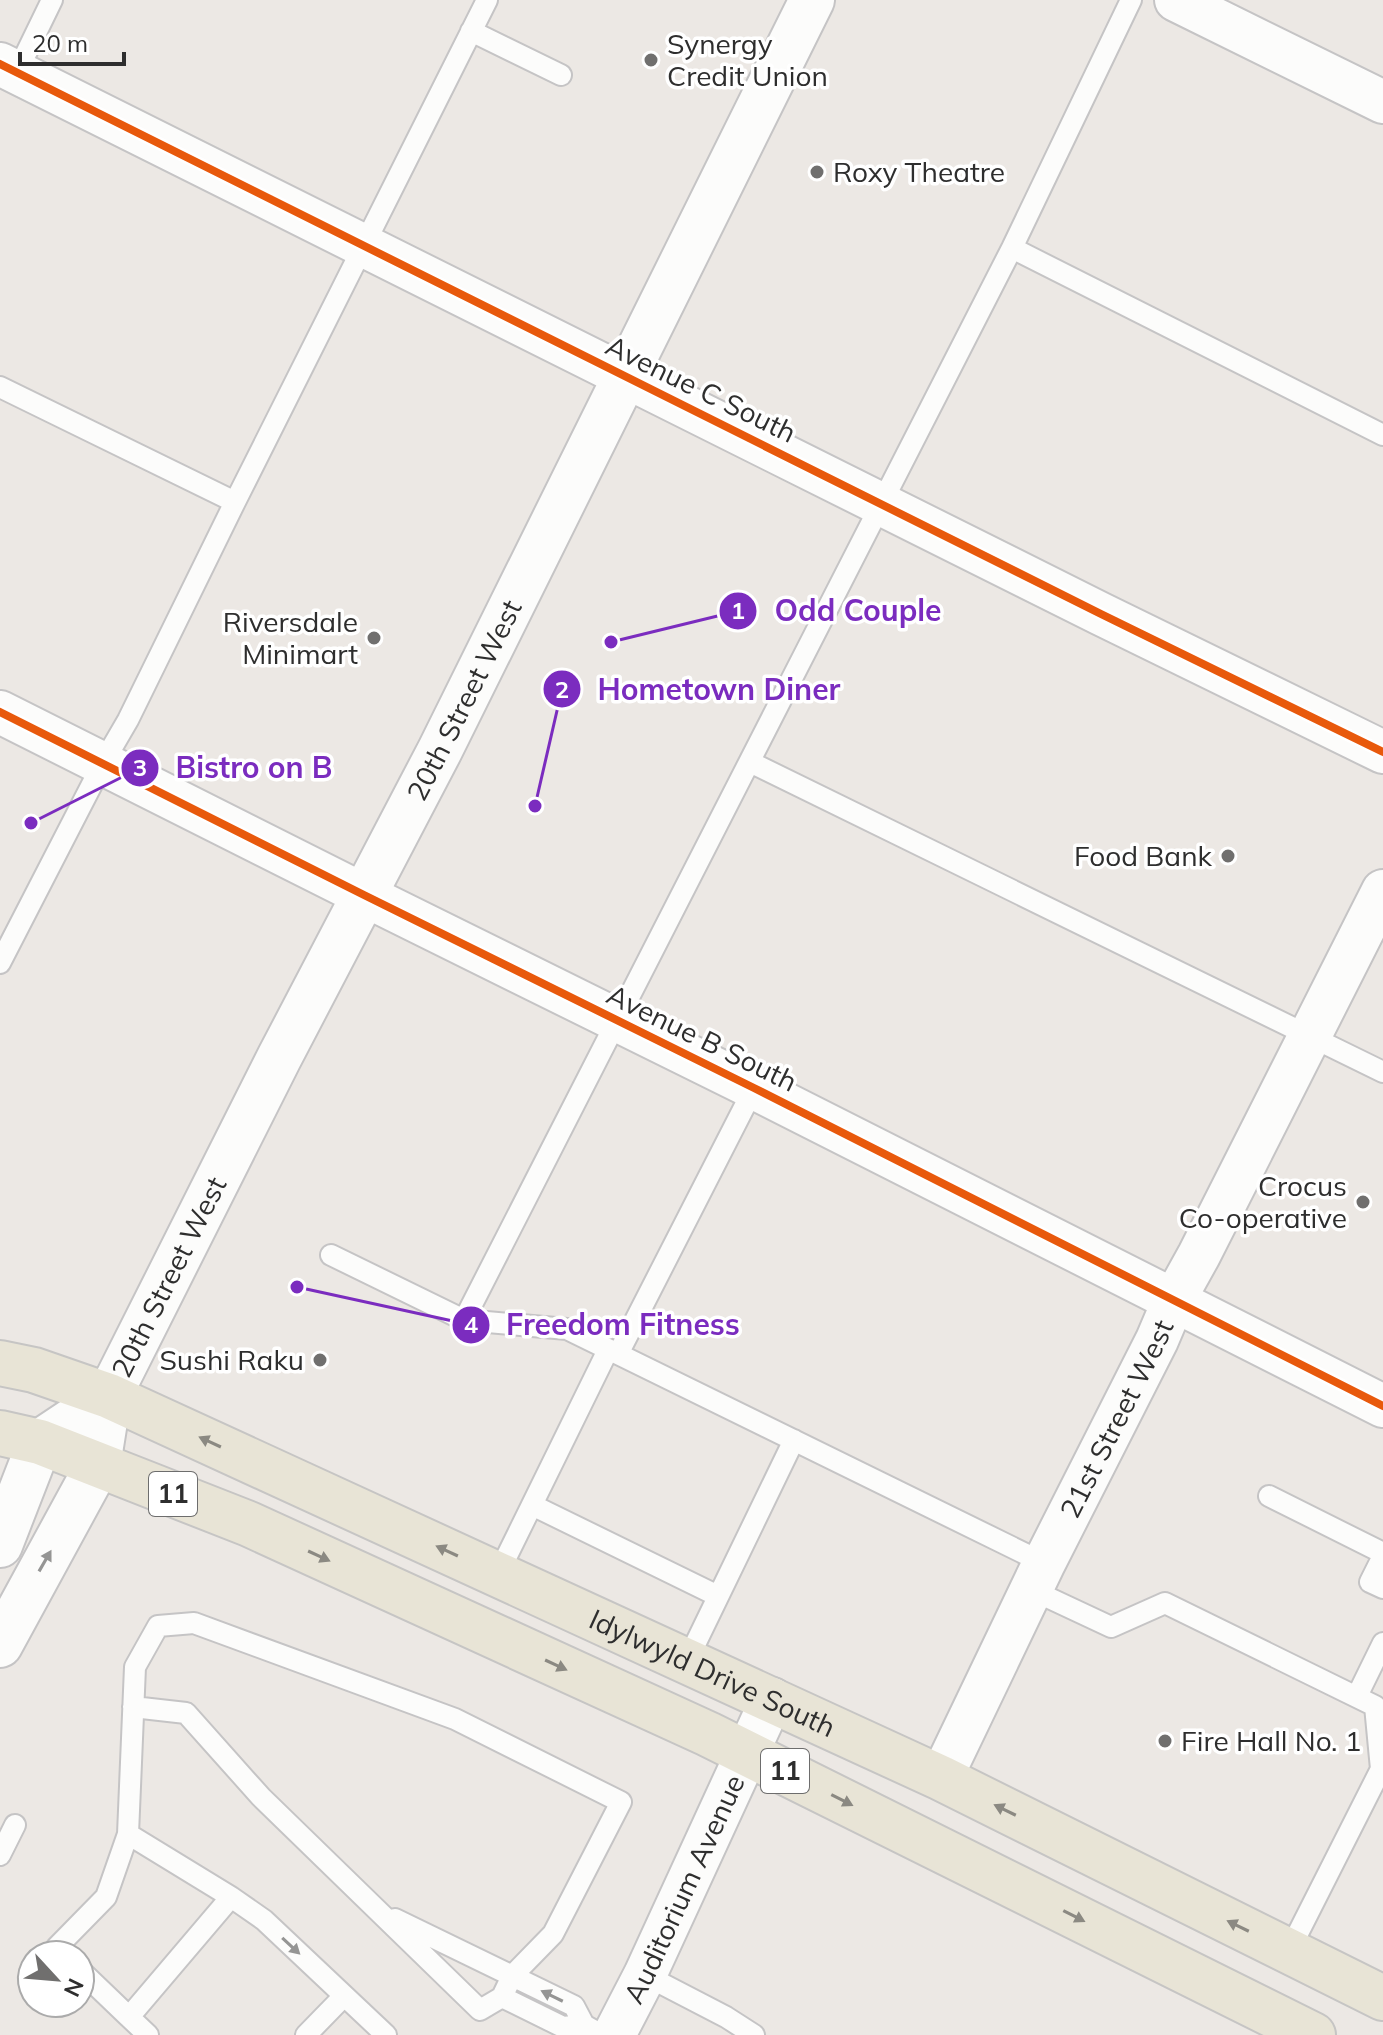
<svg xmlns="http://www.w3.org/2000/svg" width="1383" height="2035" viewBox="0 0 1383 2035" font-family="Mulish,sans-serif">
<rect width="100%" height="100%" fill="#ece8e4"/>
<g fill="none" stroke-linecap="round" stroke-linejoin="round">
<g stroke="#c5c4c5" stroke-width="24">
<path id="lane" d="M 471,31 L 561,75
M 17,72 L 52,0
M 1012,248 L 1383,435
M 0,387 L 235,502
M 750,762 L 1383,1072
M 0,963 L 103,763 L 128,720 L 235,502 L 487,0
M 331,1255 L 464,1320 L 567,1329 L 1044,1563
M 464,1320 L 1012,248 L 1131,0
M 618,1354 L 754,1088
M 1269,1496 L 1383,1553
M 532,1505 L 718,1596
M 1383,1556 L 1370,1582 L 1383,1588
M 498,1574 L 608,1350
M 1032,1590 L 1111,1627 L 1165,1603 L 1375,1706 L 1381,1769 L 1289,1951
M 687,1661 L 794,1440
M 1357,1696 L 1383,1643
M 128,1834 L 231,1897 L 264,1920 L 386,2035
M 0,1855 L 15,1825
M 395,1919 L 574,2006 L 584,2025
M 65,1955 L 57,1947 L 106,1897 L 128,1834 L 135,1667 L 158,1626 L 194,1623 L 455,1719 L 621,1802 L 553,1934 L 512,1976 L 502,1997 L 480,2010 L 261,1797 L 186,1713 L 133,1707
M 80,1970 L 129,2017 L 231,1897
M 645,1975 L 726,2017 L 754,2035
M 502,1997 L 563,2027 L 584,2025 L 593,2030
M 129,2017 L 148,2035
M 306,2035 L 344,1996"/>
</g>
<g stroke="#c5c4c5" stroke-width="46">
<g id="street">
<path d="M 1176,0 L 1383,102"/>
<path d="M 0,64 L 1101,614 L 1383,752"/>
<path d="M 0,712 L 364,895 L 754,1088 L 1383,1406"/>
<path id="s1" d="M 941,1778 L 1044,1563 L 1157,1340 L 1174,1300 L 1199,1255 L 1383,891"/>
<path id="s2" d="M 614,2035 L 645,1975 L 772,1699"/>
</g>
</g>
<g stroke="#c5c4c5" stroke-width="48">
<g id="secondary">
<path d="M 0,1545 L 40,1442 L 109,1396"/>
<path id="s3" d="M 0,1645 L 98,1465 L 109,1396 L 279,1058 L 440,750 L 812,0"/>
</g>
</g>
<g stroke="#c6c5c4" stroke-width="48">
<g id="primary">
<path id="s4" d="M 0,1363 L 34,1370 L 109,1396 L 941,1778 L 1383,1998"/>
<path d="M 0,1433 L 40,1442 L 249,1524 L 708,1734 L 1313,2035"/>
</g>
</g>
<use href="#lane" stroke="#fcfcfb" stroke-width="20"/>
<use href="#street" stroke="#fcfcfb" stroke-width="42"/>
<use href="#secondary" stroke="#fcfcfb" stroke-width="44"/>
<use href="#primary" stroke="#e8e4d6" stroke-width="44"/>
<g stroke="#fff" stroke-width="13">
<path id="cycleway" d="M 0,64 L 1101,614 L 1383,752
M 0,712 L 364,895 L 754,1088 L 1383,1406"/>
</g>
<use href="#cycleway" stroke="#e8590c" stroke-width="8"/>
</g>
<defs><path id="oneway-solid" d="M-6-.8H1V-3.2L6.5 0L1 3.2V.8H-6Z" transform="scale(2)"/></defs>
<g fill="#8b8982">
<use href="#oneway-solid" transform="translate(210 1442) rotate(-155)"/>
<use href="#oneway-solid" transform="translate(447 1551) rotate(-155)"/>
<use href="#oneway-solid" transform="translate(319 1556) rotate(25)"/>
<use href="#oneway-solid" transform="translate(556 1665) rotate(25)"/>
<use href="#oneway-solid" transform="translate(842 1800) rotate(27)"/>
<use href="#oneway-solid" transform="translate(1005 1810) rotate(-154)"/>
<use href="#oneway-solid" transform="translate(1074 1916) rotate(27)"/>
<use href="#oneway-solid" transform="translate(1238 1926) rotate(-154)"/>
</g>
<g fill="#959594">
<use href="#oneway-solid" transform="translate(45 1561) rotate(-60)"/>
<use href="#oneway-solid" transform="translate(291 1946) rotate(43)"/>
<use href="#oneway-solid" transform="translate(552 1996) rotate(-154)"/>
</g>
<g fill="#706f6e" stroke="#fff" stroke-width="3">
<circle cx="651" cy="60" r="8"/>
<circle cx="817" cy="172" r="8"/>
<circle cx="374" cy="638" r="8"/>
<circle cx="1228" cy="856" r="8"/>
<circle cx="1363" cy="1202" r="8"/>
<circle cx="320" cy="1360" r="8"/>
<circle cx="1165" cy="1741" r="8"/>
</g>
<g text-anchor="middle" stroke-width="7" stroke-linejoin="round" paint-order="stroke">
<g fill="#fff" stroke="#6d6d6d" stroke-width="2">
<rect x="149" y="1472" width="48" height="44" rx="6"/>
<rect x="761" y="1749" width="48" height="44" rx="6"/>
</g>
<g font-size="26" font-weight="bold" fill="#2e2e2e">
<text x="173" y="1503">11</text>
<text x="785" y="1780">11</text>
</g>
<g font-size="28" fill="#2e2e2e" stroke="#fff" text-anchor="end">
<text x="667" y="54" text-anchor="start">Synergy<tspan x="667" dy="32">Credit Union</tspan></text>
<text x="833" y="182" text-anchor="start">Roxy Theatre</text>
<text x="358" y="632">Riversdale<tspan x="358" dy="32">Minimart</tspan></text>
<text x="1212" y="866">Food Bank</text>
<text x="1347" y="1196">Crocus<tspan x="1347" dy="32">Co-operative</tspan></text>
<text x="304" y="1370">Sushi Raku</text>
<text x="1181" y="1751" text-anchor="start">Fire Hall No. 1</text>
</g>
<g font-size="28" fill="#2e2e2e" stroke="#fff">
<text transform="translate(701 389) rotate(26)" y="10">Avenue C South</text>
<text dy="10" stroke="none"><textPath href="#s3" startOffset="1056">20th Street West</textPath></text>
<text transform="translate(702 1038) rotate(26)" y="10">Avenue B South</text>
<text dy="10" stroke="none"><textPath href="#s3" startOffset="408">20th Street West</textPath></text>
<text dy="10" stroke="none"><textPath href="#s1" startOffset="400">21st Street West</textPath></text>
<text dy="10" stroke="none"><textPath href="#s4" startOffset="778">Idylwyld Drive South</textPath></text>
<text dy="10" stroke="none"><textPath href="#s2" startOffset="162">Auditorium Avenue</textPath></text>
</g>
</g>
<path fill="none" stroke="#7b2cbf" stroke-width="3" d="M611 642L738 611M535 806L562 689M31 823L140 768M297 1287L471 1325"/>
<g fill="#7b2cbf" stroke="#fff" stroke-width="3">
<circle cx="611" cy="642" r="8"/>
<circle cx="535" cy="806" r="8"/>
<circle cx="31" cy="823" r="8"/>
<circle cx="297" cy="1287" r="8"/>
<circle cx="738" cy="611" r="20"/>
<circle cx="562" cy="689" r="20"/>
<circle cx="140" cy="768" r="20"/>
<circle cx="471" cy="1325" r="20"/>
</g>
<g font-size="24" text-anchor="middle" font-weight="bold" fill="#fff">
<text x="738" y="619">1</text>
<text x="562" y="698">2</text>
<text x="140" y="776">3</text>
<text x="471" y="1333">4</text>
</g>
<g font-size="30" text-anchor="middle" font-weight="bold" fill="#7b2cbf" stroke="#fff" stroke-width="7" stroke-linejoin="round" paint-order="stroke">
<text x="858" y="621">Odd Couple</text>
<text x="719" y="700">Hometown Diner</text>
<text x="254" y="778">Bistro on B</text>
<text x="623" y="1335">Freedom Fitness</text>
</g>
<g transform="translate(56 1979) rotate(116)"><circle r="38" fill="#ffffff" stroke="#ababab" stroke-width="2"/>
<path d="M0-6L14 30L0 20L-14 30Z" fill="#706f6e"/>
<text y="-12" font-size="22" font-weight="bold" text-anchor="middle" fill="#2e2e2e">N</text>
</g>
<path d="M20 52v12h104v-12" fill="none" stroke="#2e2e2e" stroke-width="4"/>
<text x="32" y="52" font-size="24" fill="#2e2e2e" stroke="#ffffff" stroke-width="6" paint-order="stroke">20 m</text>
</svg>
